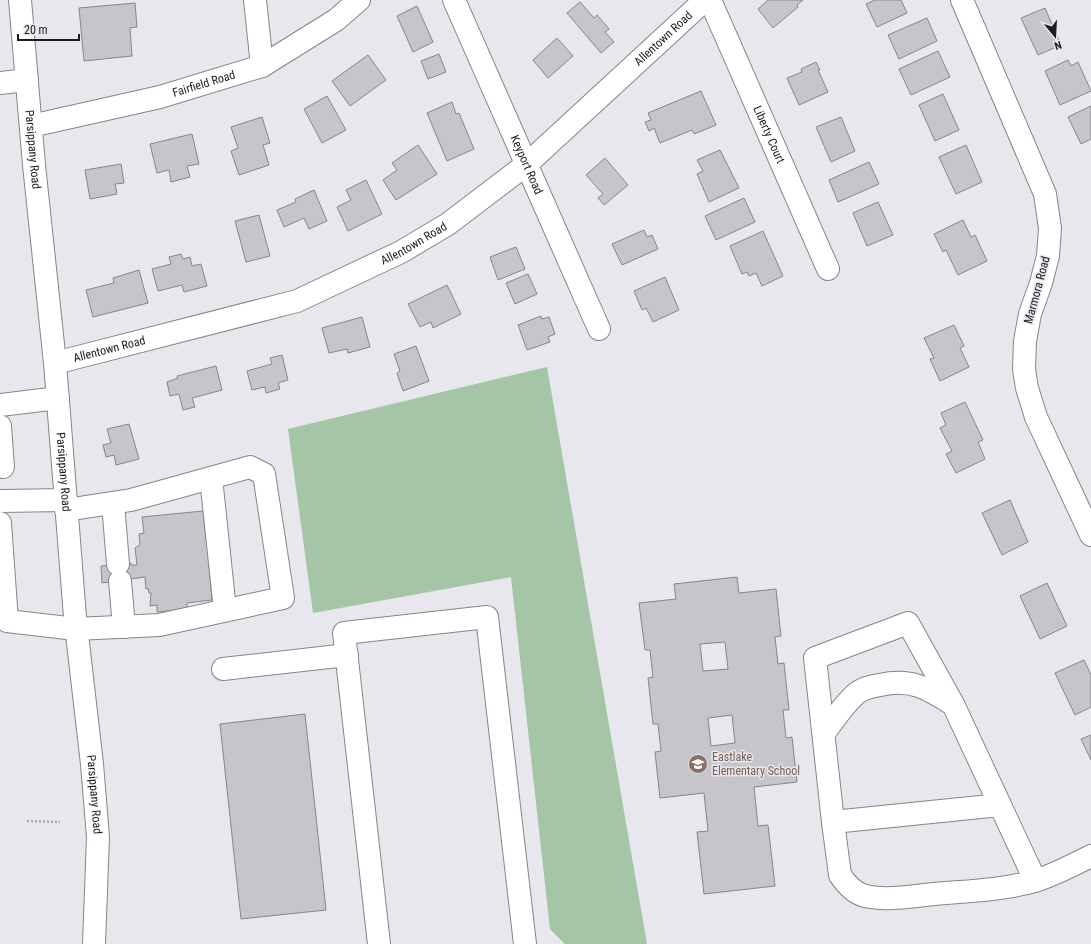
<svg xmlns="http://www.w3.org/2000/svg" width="1091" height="944" viewBox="0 0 1091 944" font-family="'Roboto Condensed',sans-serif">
<rect width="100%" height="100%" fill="#e7e7ed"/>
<path fill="#a4c5a6" d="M 547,367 L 647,944 L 565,944 L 550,929 L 511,577 L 313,613 L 288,429 Z"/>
<path fill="#c5c5cb" stroke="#85858b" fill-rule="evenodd" d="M 768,0 L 803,0 L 797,5 L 798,7 L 773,28 L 758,9 Z
M 875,0 L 901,0 L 907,13 L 877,27 L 866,4 Z
M 580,2 L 594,18 L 597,15 L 609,29 L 605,32 L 614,42 L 601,53 L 567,13 Z
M 135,3 L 137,27 L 130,28 L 132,56 L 84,61 L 79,8 Z
M 417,6 L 433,42 L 413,52 L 397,16 Z
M 1045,8 L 1061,45 L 1038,55 L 1021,18 Z
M 927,18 L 937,41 L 899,59 L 888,35 Z
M 557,38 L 573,56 L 548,78 L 533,60 Z
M 938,51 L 950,77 L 911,95 L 899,69 Z
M 439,54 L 446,72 L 428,79 L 421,61 Z
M 368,55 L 386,80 L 350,106 L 332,81 Z
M 1068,60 L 1071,66 L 1078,62 L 1091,91 L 1060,105 L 1045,71 Z
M 816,62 L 820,70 L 818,70 L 828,92 L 799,105 L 787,78 L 802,72 L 801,69 Z
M 701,91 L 716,125 L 694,134 L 692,130 L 660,143 L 654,128 L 649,131 L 645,122 L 651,120 L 648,113 Z
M 943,94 L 959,130 L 935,141 L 919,105 Z
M 327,96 L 346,130 L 322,143 L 304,109 Z
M 452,102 L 456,114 L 459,113 L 474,149 L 447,161 L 427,113 Z
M 1091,106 L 1091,139 L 1081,144 L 1068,117 Z
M 262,117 L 270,143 L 263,145 L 269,165 L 239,175 L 231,151 L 238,148 L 231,127 Z
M 841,117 L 855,151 L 831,162 L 816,127 Z
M 192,134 L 199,164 L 187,166 L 190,177 L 171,182 L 169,170 L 157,173 L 150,144 Z
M 418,145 L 437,174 L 396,200 L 383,180 L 397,170 L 392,163 Z
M 966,145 L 982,182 L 956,194 L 939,157 Z
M 720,150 L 739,188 L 709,202 L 697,174 L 703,171 L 697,160 Z
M 605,158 L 628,185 L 604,205 L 598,198 L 603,194 L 586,175 Z
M 869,162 L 879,184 L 838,202 L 829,180 Z
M 121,164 L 124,183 L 115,184 L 117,194 L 90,199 L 85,170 Z
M 366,180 L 382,214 L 348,231 L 337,207 L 351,200 L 346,190 Z
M 314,190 L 327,221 L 309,229 L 304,218 L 284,227 L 277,210 L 296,202 L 295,199 Z
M 744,198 L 755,222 L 716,240 L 705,216 Z
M 878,202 L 893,235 L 867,246 L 853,213 Z
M 259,215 L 270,256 L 246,262 L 235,221 Z
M 963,220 L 971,237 L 975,235 L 987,261 L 958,275 L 946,250 L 943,252 L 934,234 Z
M 644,230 L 647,237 L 652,235 L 658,249 L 622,265 L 612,244 Z
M 763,231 L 783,276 L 762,286 L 756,273 L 749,276 L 747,272 L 742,274 L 730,246 Z
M 516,247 L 525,269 L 498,280 L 490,257 Z
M 181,254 L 183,259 L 190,257 L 192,266 L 201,264 L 207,286 L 184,292 L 182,285 L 158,291 L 152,269 L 171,264 L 169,257 Z
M 139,270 L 148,303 L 93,317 L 86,290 L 114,283 L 113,278 Z
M 528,274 L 537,294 L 515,304 L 506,283 Z
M 665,277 L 679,310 L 653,322 L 646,308 L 642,310 L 634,291 Z
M 447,285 L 461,314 L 433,328 L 431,322 L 420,327 L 408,304 Z
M 541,316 L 542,319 L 549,317 L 555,334 L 548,337 L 550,342 L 527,350 L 518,325 Z
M 362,317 L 370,347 L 348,353 L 347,349 L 329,353 L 322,328 Z
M 954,325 L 964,346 L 960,348 L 969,367 L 940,381 L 930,359 L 934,358 L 924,338 Z
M 416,346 L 429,381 L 403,391 L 397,373 L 400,371 L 394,354 Z
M 282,355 L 288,380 L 278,383 L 280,389 L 266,393 L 265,387 L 252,390 L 247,371 L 272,364 L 270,358 Z
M 216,366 L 222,390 L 192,398 L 195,407 L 183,410 L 179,394 L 170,396 L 167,382 L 178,378 L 177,376 Z
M 965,402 L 983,440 L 978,442 L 985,459 L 956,473 L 946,454 L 952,451 L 940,428 L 946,425 L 941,413 Z
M 129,424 L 139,459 L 116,465 L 114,455 L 106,457 L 103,445 L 111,443 L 107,429 Z
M 1010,500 L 1028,542 L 1002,555 L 982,513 Z
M 203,511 L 207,547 L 210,546 L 212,564 L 209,565 L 212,600 L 187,603 L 187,609 L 157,612 L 157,605 L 150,606 L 151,593 L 149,593 L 148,588 L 146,589 L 145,577 L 102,583 L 101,566 L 131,563 L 131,565 L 137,565 L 135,548 L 140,545 L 139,534 L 144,533 L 142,517 Z
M 737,577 L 739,593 L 776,589 L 781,636 L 775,637 L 778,664 L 784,663 L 789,710 L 783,710 L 786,738 L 792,737 L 797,782 L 754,787 L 758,826 L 768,825 L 775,886 L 704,894 L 697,832 L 708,831 L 704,793 L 660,798 L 655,752 L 661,751 L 658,724 L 653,724 L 648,678 L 653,677 L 650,650 L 645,650 L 639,603 L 676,599 L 674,584 ZM 725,642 L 728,669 L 703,671 L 700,644 ZM 732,715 L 735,743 L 711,746 L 708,718 Z
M 1047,583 L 1067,626 L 1040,639 L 1020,596 Z
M 1084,660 L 1091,675 L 1091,707 L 1075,715 L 1055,673 Z
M 305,714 L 326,910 L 241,919 L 220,724 Z
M 1091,735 L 1091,760 L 1081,739 Z"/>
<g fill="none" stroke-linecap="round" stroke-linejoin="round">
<g stroke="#85858a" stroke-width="24">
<g id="minor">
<path d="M 255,0 L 262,66"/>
<path id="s1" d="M 454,0 L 599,329"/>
<path id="s2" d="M 710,0 L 828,269"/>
<path d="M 962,0 L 1045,194 L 1050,228 L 1048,256 L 1041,283 L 1030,314 L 1025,341 L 1024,369 L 1027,388 L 1036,417 L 1091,535"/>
<path d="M 0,83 L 27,80"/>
<path id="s3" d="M 31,126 L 160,97 L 262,66 L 336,20 L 359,0"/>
<path id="s4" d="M 55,363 L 297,301 L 401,252 L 448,224 L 527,164 L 705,0"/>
<path d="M 0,405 L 58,398"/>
<path d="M 0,426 L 3,467"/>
<path d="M 211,478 L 225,610"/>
<path d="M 0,501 L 66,500"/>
<path d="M 113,503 L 118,564"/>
<path d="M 0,523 L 7,621 L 76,629 L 159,625 L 283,598 L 264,474 L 250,467 L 131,500 L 66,510"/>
<path d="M 120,581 L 124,627"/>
<path d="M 223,669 L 347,655"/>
<path d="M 824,733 C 834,720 844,704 857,693 C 864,688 872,686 880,685 C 911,678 927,688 952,704"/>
<path d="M 833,822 L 815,658 L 908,623 L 953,704 L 1000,805"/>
<path d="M 1035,880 L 1000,805 L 833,822 L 840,875 C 846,884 854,893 865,896 C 887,901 913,896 935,894 C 968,891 1003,890 1035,881 C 1054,875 1073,865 1091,856"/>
<path d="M 379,944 L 344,633 L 487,617 L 525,944"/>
</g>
</g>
<g stroke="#85858a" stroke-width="24">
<g id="major">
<path id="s5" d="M 20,0 L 34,165 L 55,363 L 75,617 L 92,764 L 98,837 L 94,944"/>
</g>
</g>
<path stroke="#a5a5aa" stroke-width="2.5" stroke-dasharray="2 2" stroke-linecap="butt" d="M 27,821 L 60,822"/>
<use href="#minor" stroke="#fff" stroke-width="22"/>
<use href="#major" stroke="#fff" stroke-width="22"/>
</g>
<defs>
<g id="school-disc" transform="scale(1)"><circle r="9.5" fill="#8d6e63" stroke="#e7e7ed"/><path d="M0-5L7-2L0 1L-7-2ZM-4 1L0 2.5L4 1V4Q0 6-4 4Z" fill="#fff"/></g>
</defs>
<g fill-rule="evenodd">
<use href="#school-disc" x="698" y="764"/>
</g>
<g text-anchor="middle" stroke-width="3" stroke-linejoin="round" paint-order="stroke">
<g font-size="12" fill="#1b1b1d" stroke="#e7e7ed">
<text dy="4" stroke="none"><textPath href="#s4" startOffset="704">Allentown Road</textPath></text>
<text dy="4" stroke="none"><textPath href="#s3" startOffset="178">Fairfield Road</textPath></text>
<text dy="4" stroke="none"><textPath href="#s2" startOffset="147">Liberty Court</textPath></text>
<text dy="4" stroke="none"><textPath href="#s5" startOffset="150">Parsippany Road</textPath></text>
<text dy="4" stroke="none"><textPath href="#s1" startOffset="180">Keyport Road</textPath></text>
<text dy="4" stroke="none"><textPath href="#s4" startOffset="380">Allentown Road</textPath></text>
<text transform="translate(1037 290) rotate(-75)" y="4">Marmora Road</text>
<text dy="4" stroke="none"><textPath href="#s4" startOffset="56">Allentown Road</textPath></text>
<text dy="4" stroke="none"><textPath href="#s5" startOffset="474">Parsippany Road</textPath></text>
<text dy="4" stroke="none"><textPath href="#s5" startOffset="798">Parsippany Road</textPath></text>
</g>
<g font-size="12" fill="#785e54" stroke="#e7e7ed" text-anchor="start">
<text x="712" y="761">Eastlake<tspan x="712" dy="14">Elementary School</tspan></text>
</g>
</g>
<g transform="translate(1055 36) rotate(162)" stroke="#e7e7ed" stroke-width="3" paint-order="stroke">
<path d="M0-3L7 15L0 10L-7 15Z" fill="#1b1b1d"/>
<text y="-6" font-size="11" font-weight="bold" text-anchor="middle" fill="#1b1b1d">N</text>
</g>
<path d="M18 34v6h61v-6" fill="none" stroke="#1b1b1d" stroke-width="2"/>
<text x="24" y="34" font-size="12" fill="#1b1b1d" stroke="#e7e7ed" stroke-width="3" paint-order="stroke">20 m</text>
</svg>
